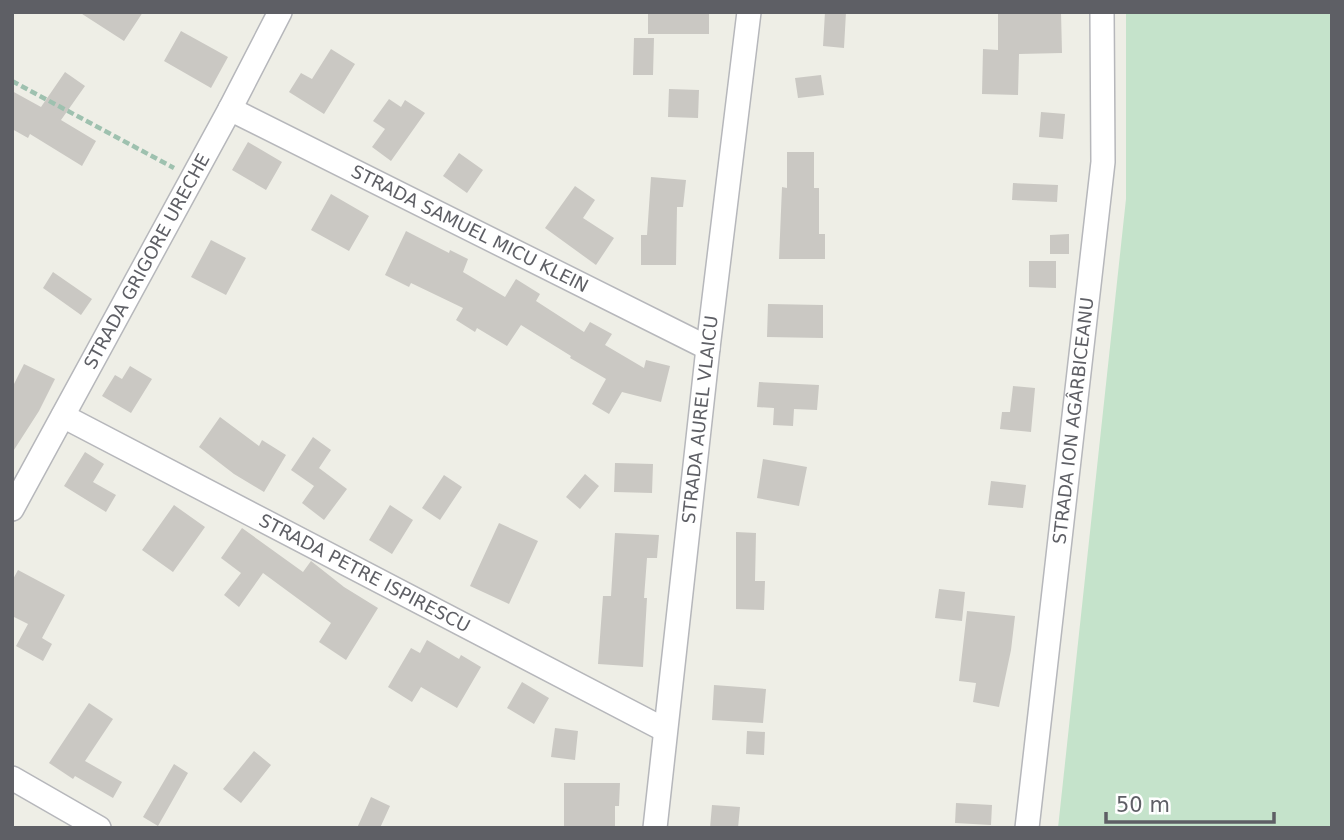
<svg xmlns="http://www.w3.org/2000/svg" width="1344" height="840" viewBox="0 0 1344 840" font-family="'DejaVu Sans',sans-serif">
<rect width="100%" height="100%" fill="#eeeee6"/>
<path fill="#c5e3cb" d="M 1126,12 L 1332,12 L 1332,828 L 1058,828 L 1126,199 Z"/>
<path fill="#cac8c3" d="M 79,12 L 143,12 L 124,41 Z
M 648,12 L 709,12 L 709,34 L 648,34 Z
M 825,12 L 846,12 L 844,48 L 823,46 Z
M 998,12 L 1061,12 L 1062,53 L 1019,54 L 1018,95 L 982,94 L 983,49 L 998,50 Z
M 181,31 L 228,57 L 211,88 L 164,61 Z
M 634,38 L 654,38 L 653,75 L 633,75 Z
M 331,49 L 355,64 L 324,114 L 289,92 L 301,73 L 312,79 Z
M 65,72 L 85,86 L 61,120 L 96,141 L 82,166 L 30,134 L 28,138 L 12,129 L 12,91 L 41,107 Z
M 821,75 L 824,95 L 798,98 L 795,78 Z
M 669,89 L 699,90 L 698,118 L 668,117 Z
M 389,99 L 401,107 L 405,100 L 425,113 L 391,161 L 372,147 L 385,129 L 373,121 Z
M 1041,112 L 1065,114 L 1063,139 L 1039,137 Z
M 248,142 L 282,162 L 266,190 L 232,170 Z
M 787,152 L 814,152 L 814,188 L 819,188 L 819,234 L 825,234 L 825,259 L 779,259 L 782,187 L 787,188 Z
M 459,153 L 483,170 L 467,193 L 443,176 Z
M 651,177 L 686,180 L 683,207 L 677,207 L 676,265 L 641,265 L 641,235 L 647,235 Z
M 1013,183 L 1058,185 L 1057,202 L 1012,200 Z
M 575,186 L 595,200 L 583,218 L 614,238 L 596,265 L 545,228 Z
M 331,194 L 369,216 L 349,251 L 311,230 Z
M 406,231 L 449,253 L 450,250 L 468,259 L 463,272 L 505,297 L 516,279 L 540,294 L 536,301 L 584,332 L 590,322 L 612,334 L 605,345 L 644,368 L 646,360 L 670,366 L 661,402 L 622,392 L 609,414 L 592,404 L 606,379 L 570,358 L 571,356 L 521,325 L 507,346 L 477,328 L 475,332 L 456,320 L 463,308 L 411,283 L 409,287 L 385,275 Z
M 1069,234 L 1069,254 L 1050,254 L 1050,235 Z
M 211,240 L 246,258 L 226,295 L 191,277 Z
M 1029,261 L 1056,261 L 1056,288 L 1029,287 Z
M 53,272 L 92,299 L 81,315 L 43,288 Z
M 768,304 L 823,305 L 823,338 L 767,337 Z
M 24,364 L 55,379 L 39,411 L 12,453 L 12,388 Z
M 130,366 L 152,379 L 131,413 L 102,396 L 115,375 L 122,379 Z
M 759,382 L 819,385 L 817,410 L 794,409 L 793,426 L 773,425 L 774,408 L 757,407 Z
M 1013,386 L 1035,388 L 1031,432 L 1000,429 L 1002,412 L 1010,412 Z
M 220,417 L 259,446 L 262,440 L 286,455 L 264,492 L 234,474 L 199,447 Z
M 313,437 L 331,450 L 319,468 L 347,489 L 324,520 L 302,503 L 314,486 L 291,470 Z
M 85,452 L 104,464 L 93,482 L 116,495 L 106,512 L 64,486 Z
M 763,459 L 807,467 L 799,506 L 757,498 Z
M 615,463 L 653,464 L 652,493 L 614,492 Z
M 585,474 L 599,486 L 580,509 L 566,497 Z
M 444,475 L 462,487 L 440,520 L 422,508 Z
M 991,481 L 1026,485 L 1023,508 L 988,505 Z
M 174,505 L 205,527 L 173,572 L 142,550 Z
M 390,505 L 413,520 L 392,554 L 369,540 Z
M 499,523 L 538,541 L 509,604 L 470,586 Z
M 242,528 L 303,572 L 311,561 L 344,587 L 378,608 L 346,660 L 319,642 L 331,623 L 263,573 L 239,607 L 224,595 L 241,573 L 221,558 Z
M 736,532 L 756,533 L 755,581 L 765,581 L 764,610 L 736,609 Z
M 615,533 L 659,535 L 657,558 L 647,558 L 644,598 L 647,598 L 643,667 L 598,664 L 603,596 L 611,596 Z
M 18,570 L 65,595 L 42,638 L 52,644 L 43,661 L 16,646 L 28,624 L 12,616 L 12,581 Z
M 939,589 L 965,592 L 962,621 L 935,618 Z
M 967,611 L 1015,616 L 1011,650 L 999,707 L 973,702 L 976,683 L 959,681 Z
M 427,640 L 459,659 L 461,655 L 481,667 L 457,708 L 421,687 L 412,702 L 388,687 L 411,648 L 420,653 Z
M 522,682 L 549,698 L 534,724 L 507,708 Z
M 714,685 L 766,689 L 763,723 L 712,720 Z
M 89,703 L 113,719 L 85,761 L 122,782 L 113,798 L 75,776 L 73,779 L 49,763 Z
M 555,728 L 578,731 L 575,760 L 551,757 Z
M 747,731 L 765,732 L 764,755 L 746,754 Z
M 254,751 L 271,765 L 241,803 L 223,789 Z
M 174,764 L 188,773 L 158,826 L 143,817 Z
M 564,783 L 620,783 L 619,806 L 615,806 L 615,828 L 564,828 Z
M 371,797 L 390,806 L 380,828 L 357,828 Z
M 956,803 L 992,805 L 991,825 L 955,823 Z
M 712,805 L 740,807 L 738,828 L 710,828 Z"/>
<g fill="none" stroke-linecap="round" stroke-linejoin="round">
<g stroke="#b6b7bb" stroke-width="26">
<g id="minor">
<path id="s1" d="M 230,109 L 708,348"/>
<path id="s2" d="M 63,416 L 665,730"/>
<path id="s3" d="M 12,509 L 230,109 L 280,12"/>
<path d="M 12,778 L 99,828"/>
<path id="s4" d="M 655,828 L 708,348 L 749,12"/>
<path id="s5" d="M 1027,828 L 1103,162 L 1102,12"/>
</g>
</g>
<path stroke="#9ec1af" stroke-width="4.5" stroke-dasharray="7 3.5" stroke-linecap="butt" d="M 12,81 L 174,168"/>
<use href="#minor" stroke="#fff" stroke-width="23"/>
</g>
<g text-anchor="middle" stroke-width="5" stroke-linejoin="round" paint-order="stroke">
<g font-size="18" fill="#5e5f65" stroke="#fff">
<text dy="6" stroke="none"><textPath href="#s1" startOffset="268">STRADA SAMUEL MICU KLEIN</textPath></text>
<text dy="6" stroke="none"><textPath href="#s3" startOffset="282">STRADA GRIGORE URECHE</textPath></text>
<text dy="6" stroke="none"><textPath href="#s4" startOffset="411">STRADA AUREL VLAICU</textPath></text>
<text dy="6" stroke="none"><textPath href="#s5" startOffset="410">STRADA ION AGÂRBICEANU</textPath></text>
<text dy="6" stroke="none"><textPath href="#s2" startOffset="340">STRADA PETRE ISPIRESCU</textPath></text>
</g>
</g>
<rect width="1344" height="840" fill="none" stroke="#5e5f65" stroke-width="28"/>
<path d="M1106 812v10h168v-10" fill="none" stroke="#5e5f65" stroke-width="3.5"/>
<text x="1116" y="812" font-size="21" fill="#5e5f65" stroke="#ffffff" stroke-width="5" paint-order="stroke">50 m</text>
</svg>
